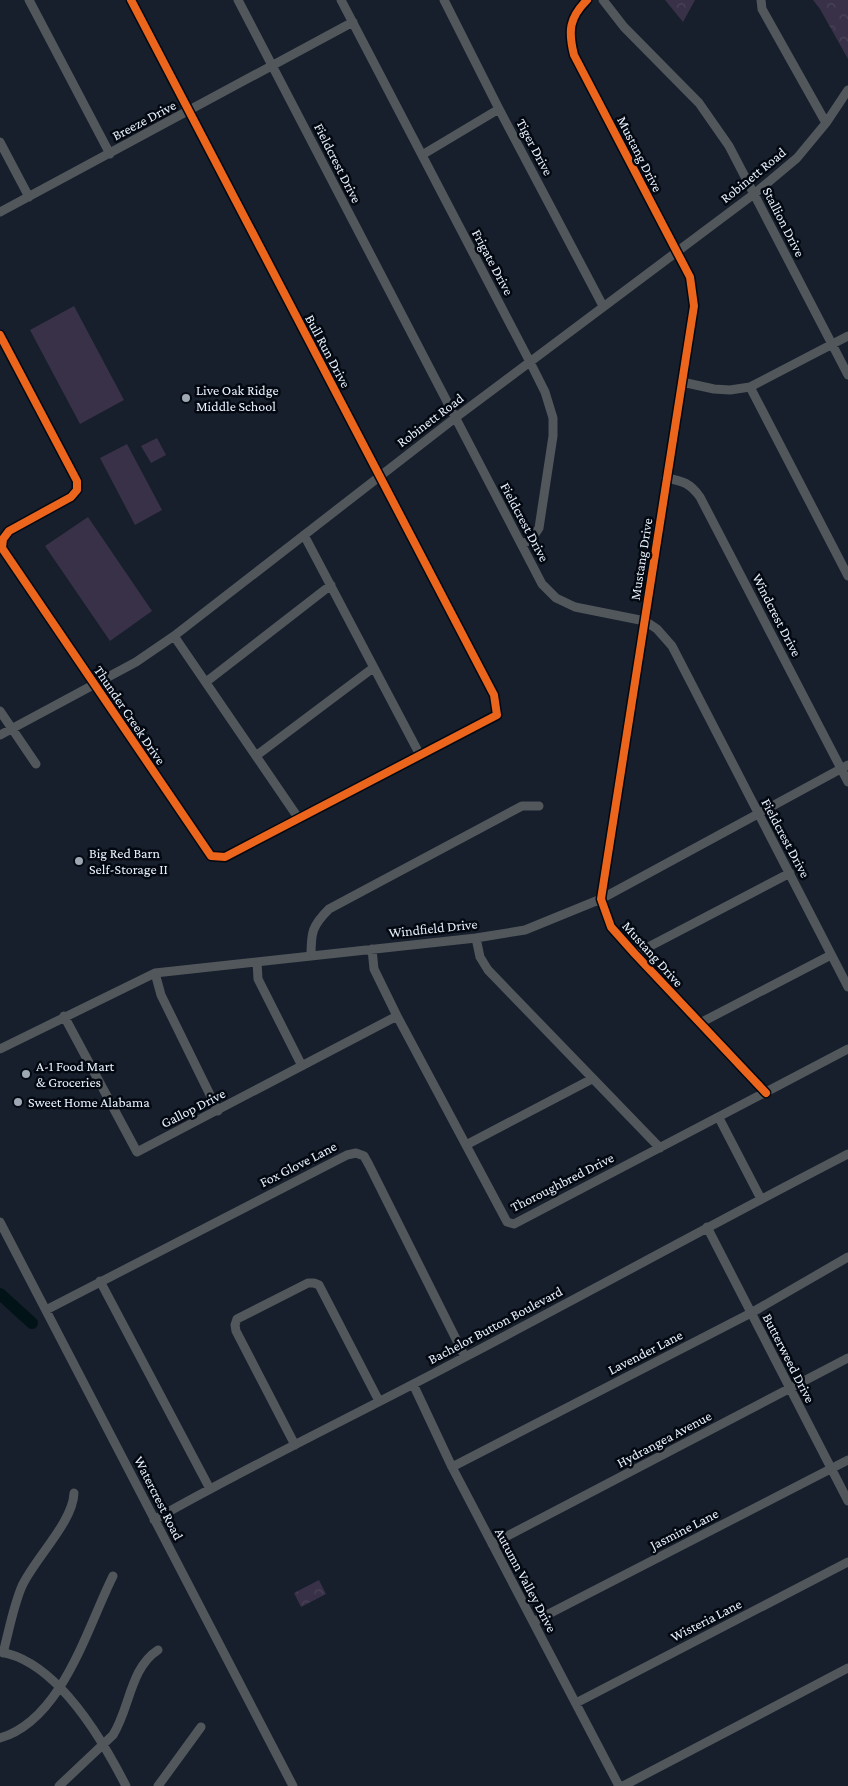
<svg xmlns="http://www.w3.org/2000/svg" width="848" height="1786" viewBox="0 0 848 1786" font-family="'Crimson Pro',serif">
<defs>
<pattern id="park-crowns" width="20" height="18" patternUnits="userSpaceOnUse" patternTransform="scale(1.25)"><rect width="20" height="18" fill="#383147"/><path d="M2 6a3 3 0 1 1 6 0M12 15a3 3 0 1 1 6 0" fill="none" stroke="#4b4559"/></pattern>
</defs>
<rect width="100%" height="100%" fill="#161f2b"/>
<path fill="url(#park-crowns)" d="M 665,0 L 695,0 L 683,22 Z
M 813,0 L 848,0 L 848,59 L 820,9 Z
M 319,1580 L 326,1594 L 301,1607 L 294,1593 Z"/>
<path fill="#383147" d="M 74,306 L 124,400 L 80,424 L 30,330 Z
M 157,438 L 166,455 L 151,463 L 141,446 Z
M 127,444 L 162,510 L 135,525 L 100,458 Z
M 88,517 L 152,611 L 110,641 L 45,546 Z"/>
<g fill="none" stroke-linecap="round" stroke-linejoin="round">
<path stroke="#021318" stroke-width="12" d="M 0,1294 L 32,1323"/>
<path stroke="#52575c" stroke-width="9" d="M 29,0 L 110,154
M 238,0 L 542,584 L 556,598 L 575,607 L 645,621 L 657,629 L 672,646 L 848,987
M 341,0 L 530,362 L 545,392 L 553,418 L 553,436 L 539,528 L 531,540 L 522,544
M 444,0 L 499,109 L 603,306
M 587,0 C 569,18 568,31 574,55 L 690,277 L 694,306 L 601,899 L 611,927 L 635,954 L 766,1093
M 603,0 L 624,27 L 699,103 L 729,146 L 848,375
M 761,0 L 762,9 L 826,123
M 0,142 L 29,197
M 422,155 L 499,109
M 0,212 L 353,22
M 0,335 L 77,481 L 77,490 L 71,497 L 9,531 L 3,539 L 2,548 L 211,856 L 225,857 L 497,715 L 494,695 L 131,0
M 682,382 L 714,389 L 730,390 L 750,387 L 848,336
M 750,387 L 848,576
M 666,478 C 683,481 690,483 700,497 L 848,782
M 304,535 L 420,755
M 174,636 L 299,819
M 206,682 L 331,585
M 0,711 L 36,764
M 0,735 L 136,662 L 174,636 L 455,418 L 754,194 L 797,158 L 826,123 L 848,90
M 256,756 L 373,668
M 476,938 L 480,957 L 488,970 L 660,1148
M 372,949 L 374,969 L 397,1016 L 507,1222 L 514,1224 L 848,1049
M 635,954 L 790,873
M 311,956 C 311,932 312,926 329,909 L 522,806 L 539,806
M 257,962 L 258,979 L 302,1066
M 155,973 L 161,995 L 218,1111
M 64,1016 L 137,1152 L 397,1016
M 700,1023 L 831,955
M 0,1049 L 155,973 L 476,938 L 525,930 L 601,899 L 848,765
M 719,1118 L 761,1199
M 466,1145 L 592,1079
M 0,1222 L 293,1786
M 707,1227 L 848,1501
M 100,1281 L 210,1489
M 46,1310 L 347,1155 L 356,1153 L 364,1156 L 369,1165 L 465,1357
M 413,1384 L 452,1467 L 619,1786
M 295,1445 L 236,1331 L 235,1325 L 237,1319 L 308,1283 L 314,1283 L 319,1285 L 379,1401
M 452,1467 L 751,1313 L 848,1257
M 154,1520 C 256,1462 362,1412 465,1357 C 593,1290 720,1220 848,1154
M 492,1544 L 848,1358
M 533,1622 L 848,1460
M 0,1652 C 57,1661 102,1739 126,1786
M 3,1653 C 9,1631 13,1607 22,1586 C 35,1558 73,1522 74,1493
M 576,1703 L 848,1562
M 0,1738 C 62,1720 87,1628 113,1576
M 59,1786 L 113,1735 C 130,1708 130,1668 158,1650
M 158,1786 L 201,1727
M 623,1786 L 848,1668"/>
<g stroke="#030811" stroke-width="11">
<path id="cycleway" d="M 587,0 C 569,18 568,31 574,55 L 690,277 L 694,306 L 601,899 L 611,927 L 635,954 L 766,1093
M 0,335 L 77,481 L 77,490 L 71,497 L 9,531 L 3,539 L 2,548 L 211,856 L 225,857 L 497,715 L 494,695 L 131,0"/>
</g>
<use href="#cycleway" stroke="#eb651d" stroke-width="8"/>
</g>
<g fill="#9ea8b4" stroke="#030811" stroke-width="2">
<circle cx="186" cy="398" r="5"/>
<circle cx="79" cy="861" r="5"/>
<circle cx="26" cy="1074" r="5"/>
<circle cx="18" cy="1102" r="5"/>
</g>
<g text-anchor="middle" stroke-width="5" stroke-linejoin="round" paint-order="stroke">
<g font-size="14" fill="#e8f1fd" stroke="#030811">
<text transform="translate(144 120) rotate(-28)" y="5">Breeze Drive</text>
<text transform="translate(535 147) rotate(62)" y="5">Tiger Drive</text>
<text transform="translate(640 154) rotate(63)" y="5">Mustang Drive</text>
<text transform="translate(338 163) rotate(63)" y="5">Fieldcrest Drive</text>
<text transform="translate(753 175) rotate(-39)" y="5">Robinett Road</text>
<text transform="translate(784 222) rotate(63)" y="5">Stallion Drive</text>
<text transform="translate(493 262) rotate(62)" y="5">Frigate Drive</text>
<text transform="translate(328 351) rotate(62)" y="5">Bull Run Drive</text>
<text transform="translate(430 420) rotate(-37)" y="5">Robinett Road</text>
<text transform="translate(525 522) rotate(62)" y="5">Fieldcrest Drive</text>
<text transform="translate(641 559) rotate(-81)" y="5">Mustang Drive</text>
<text transform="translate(777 615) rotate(63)" y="5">Windcrest Drive</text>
<text transform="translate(130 715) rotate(56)" y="5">Thunder Creek Drive</text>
<text transform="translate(786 838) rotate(62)" y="5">Fieldcrest Drive</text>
<text transform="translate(433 928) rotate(-6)" y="5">Windfield Drive</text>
<text transform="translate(653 954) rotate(48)" y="5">Mustang Drive</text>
<text transform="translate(193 1108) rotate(-27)" y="5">Gallop Drive</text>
<text transform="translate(298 1164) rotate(-27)" y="5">Fox Glove Lane</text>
<text transform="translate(562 1182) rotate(-27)" y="5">Thoroughbred Drive</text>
<text transform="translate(495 1325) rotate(-28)" y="5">Bachelor Button Boulevard</text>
<text transform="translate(645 1352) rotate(-27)" y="5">Lavender Lane</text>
<text transform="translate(789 1358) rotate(63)" y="5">Butterweed Drive</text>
<text transform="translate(664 1439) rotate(-28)" y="5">Hydrangea Avenue</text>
<text transform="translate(159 1498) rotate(63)" y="5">Watercrest Road</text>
<text transform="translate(684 1529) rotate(-27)" y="5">Jasmine Lane</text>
<text transform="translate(526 1580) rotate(62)" y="5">Autumn Valley Drive</text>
<text transform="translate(706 1620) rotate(-27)" y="5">Wisteria Lane</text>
</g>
<g font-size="14" fill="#e8f1fd" stroke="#030811" text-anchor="start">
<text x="196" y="395">Live Oak Ridge<tspan x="196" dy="16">Middle School</tspan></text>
<text x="89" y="858">Big Red Barn<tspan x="89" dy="16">Self-Storage II</tspan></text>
<text x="36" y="1071">A-1 Food Mart<tspan x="36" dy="16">&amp; Groceries</tspan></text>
<text x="28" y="1107">Sweet Home Alabama</text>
</g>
</g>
</svg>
